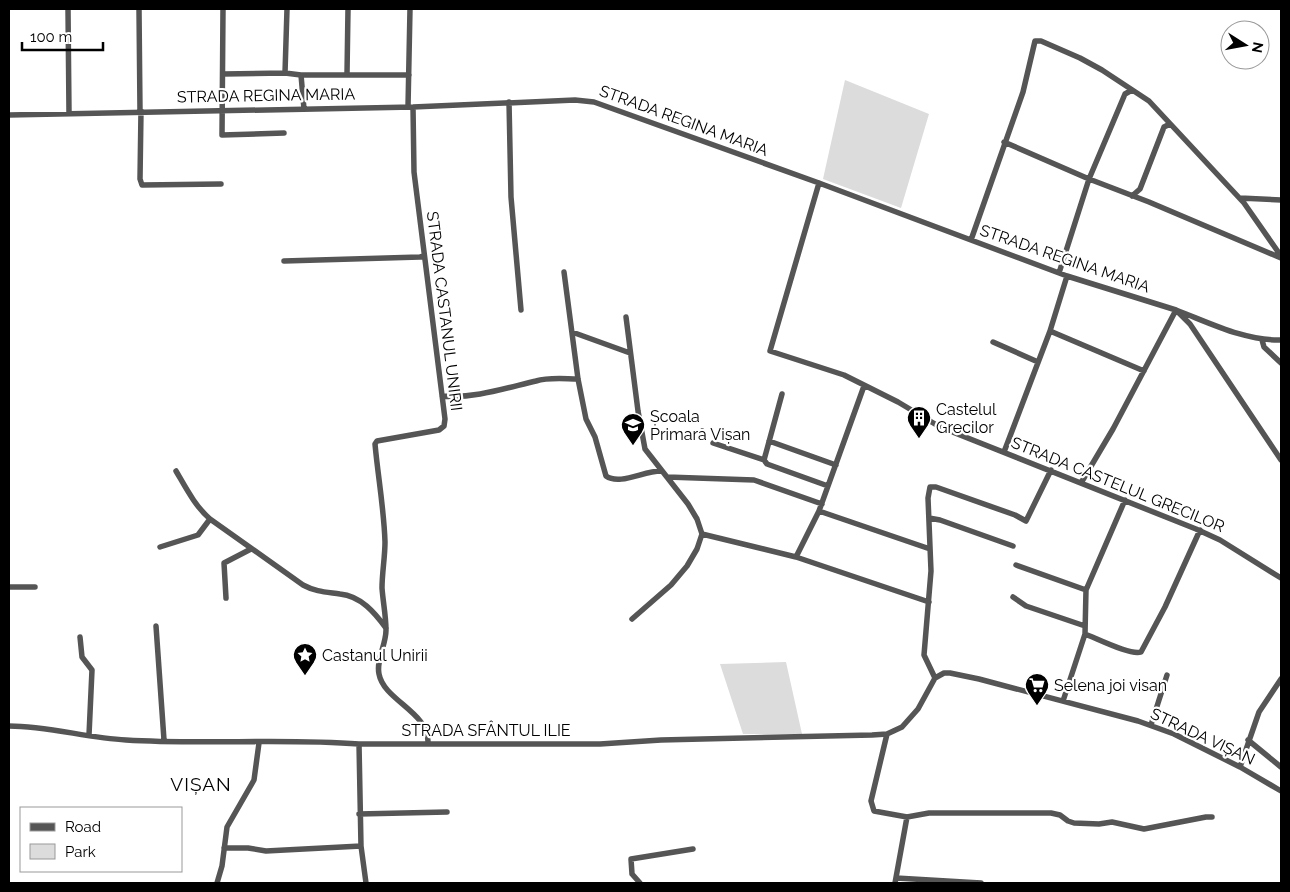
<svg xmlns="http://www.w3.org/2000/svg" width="1290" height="892" viewBox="0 0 1290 892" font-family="Raleway,sans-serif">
<rect width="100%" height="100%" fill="#fff"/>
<path fill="#dcdcdc" d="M 845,80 L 929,114 L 901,208 L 823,179 Z
M 786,662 L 802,734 L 743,734 L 720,664 Z"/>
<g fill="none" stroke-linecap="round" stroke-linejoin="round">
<path stroke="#555" stroke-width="5.5" d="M 68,9 L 69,113
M 139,9 L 140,111
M 223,9 L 222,135 L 284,133
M 285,73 L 287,9
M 223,74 L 285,73 L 301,75 L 409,75
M 347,74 L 348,9
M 301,75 L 304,109
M 509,102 L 511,197 L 521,310
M 408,107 L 410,9
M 413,107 L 414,172 L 445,419 L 444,426 L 439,430 L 377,441 L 375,444 C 378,477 384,509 385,542 C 385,557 382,573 382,588 C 383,602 386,616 386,630 C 386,645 376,660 379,674 C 384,701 430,712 428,744
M 141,111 L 140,179 L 142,185 L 221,184
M 9,115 L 413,107 L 575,100 L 594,102 L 819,183 L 1067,276 L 1176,310 L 1190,324 L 1281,460
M 1004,142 L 1089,179 L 1149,202 L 1281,258
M 819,183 L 770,351 L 844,375 L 898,402 L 940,427 L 1196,529 L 1220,540 L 1281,578
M 1132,196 L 1140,189 L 1164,127 L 1170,124
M 1240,198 L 1281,200
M 971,240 L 1023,92 L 1035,41 L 1041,41 L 1080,58 L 1102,70 L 1149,101 L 1244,203 L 1281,256
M 284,261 L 420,257 L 424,256
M 564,272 L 578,379 L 586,419 L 595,437 L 606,476 C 620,486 645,470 662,471
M 1059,273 L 1089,179 L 1125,94 L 1132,90
M 1067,276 L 1050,331 L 1144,371
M 626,317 L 638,411 L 645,449 L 688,504 L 697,519 L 702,534 L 697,549 L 687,566 L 671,585 L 632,619
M 572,332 L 630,353
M 1262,340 L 1264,347 L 1281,363
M 993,342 L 1038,362
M 782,394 L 764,460 L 767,464 L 828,486
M 442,396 C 473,399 506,388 536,381 C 549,377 565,379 578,379
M 769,441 L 836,465
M 713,443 L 764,460
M 1004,452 L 1050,331
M 667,477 L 754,480 L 822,504
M 1081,483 L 1113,429 L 1176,310 C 1210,323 1245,341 1281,340
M 819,511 L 930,549
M 929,518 L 940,520 L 1013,546
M 210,519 L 303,585 C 316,592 326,592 340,594 C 361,596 375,613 386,628
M 702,534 L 796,557 L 929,602
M 160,547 L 198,535 L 210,519 C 195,506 186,488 176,471
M 796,557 L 819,511 L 864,386
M 1016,565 L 1086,590
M 9,587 L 35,587
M 1013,597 L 1026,606 L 1085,626
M 226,598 L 224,563 L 251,549
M 156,626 L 164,740
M 1085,634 C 1096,638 1131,656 1141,652 L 1165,607 L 1200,530
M 80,637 L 82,657 L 92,670 L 89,735
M 935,678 L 924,655 L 931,571 L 928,498 L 930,487 L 936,487 L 1015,515 L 1026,521 L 1051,470
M 1063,701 L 1085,634 L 1086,590 L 1125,500
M 1151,725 L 1167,675
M 9,726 C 48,726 87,738 126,740 C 204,745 282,738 359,744 L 600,744 L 661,740 L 872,735 L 887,734 L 902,727 L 918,709 L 935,678 L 944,673 L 950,673 L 979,679 L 1138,721 L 1174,734 L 1240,767 L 1281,791
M 887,734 L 871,801 L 874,811 L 907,817 L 929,813 L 1051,813 L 1060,815 L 1068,821 L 1074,823 L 1099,824 L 1112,822 L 1144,829 L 1206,817 L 1212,817
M 1248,740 L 1281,767
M 359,744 L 361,846 L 366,883
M 1240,767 L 1259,712 L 1281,679
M 359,814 L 447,812
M 224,848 L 248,848 L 266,851 L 361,846
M 896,878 L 981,883
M 217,883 L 222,866 L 227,827 L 254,780 L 259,743
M 640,883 L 632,874 L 631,859 L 693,849
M 895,883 L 907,817"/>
</g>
<defs>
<g id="building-pin" transform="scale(1.25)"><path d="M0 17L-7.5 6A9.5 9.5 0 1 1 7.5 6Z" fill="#000" stroke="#fff"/><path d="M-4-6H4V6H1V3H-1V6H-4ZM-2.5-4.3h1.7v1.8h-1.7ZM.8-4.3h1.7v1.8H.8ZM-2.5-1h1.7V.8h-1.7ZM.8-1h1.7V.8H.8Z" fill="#fff"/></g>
<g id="school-pin" transform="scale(1.25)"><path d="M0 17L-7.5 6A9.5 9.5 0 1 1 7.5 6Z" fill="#000" stroke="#fff"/><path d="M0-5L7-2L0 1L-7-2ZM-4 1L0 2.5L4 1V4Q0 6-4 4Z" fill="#fff"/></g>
<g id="sight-pin" transform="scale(1.25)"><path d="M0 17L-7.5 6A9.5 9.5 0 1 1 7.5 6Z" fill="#000" stroke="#fff"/><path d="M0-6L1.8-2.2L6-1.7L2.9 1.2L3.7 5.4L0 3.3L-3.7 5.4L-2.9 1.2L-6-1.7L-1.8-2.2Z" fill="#fff"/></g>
<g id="supermarket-pin" transform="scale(1.25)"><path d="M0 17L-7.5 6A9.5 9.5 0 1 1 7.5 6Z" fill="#000" stroke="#fff"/><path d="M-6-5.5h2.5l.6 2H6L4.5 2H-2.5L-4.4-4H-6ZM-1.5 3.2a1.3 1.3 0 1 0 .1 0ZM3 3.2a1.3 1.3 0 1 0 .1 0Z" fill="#fff"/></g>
</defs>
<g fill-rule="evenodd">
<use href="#building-pin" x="919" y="418"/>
<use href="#school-pin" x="633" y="425"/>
<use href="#sight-pin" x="305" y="655"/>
<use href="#supermarket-pin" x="1037" y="685"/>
</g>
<g text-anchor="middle" stroke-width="4.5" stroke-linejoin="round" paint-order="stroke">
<g font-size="16" fill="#000" stroke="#fff">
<text transform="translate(266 95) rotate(-1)" y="6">STRADA REGINA MARIA</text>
<text transform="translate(684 120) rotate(20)" y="6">STRADA REGINA MARIA</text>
<text transform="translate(1065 258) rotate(19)" y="6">STRADA REGINA MARIA</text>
<text transform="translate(445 311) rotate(83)" y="6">STRADA CASTANUL UNIRII</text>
<text transform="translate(1118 484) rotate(22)" y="6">STRADA CASTELUL GRECILOR</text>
<text x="486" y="736">STRADA SFÂNTUL ILIE</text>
<text transform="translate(1203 736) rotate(25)" y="6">STRADA VIȘAN</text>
</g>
<g font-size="16" fill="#000" stroke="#fff" text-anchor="start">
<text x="936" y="415">Castelul<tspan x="936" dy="18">Grecilor</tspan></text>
<text x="650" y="422">Școala<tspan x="650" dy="18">Primară Vișan</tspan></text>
<text x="322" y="661">Castanul Unirii</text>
<text x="1054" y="691">Selena joi visan</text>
</g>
<g font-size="19" letter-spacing="1" fill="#000" stroke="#fff">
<text x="201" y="791">VIȘAN</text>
</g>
</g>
<rect width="1290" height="892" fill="none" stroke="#000000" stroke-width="20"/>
<rect x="20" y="807" width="162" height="65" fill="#ffffff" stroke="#999999"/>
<rect x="30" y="823" width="25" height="8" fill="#555555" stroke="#999999"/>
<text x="65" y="832" font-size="15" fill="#000000">Road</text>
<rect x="30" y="844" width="25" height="15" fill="#dcdcdc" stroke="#999999"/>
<text x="65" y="857" font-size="15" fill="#000000">Park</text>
<g transform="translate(1245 45) rotate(101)"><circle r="24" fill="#ffffff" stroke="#999999"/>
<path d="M0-4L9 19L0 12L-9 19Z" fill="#000000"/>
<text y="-8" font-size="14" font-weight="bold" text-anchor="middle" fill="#000000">N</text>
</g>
<path d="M22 42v8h81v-8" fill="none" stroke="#000000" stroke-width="2.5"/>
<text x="30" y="42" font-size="15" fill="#000000" stroke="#ffffff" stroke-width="4" paint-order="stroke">100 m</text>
</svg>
